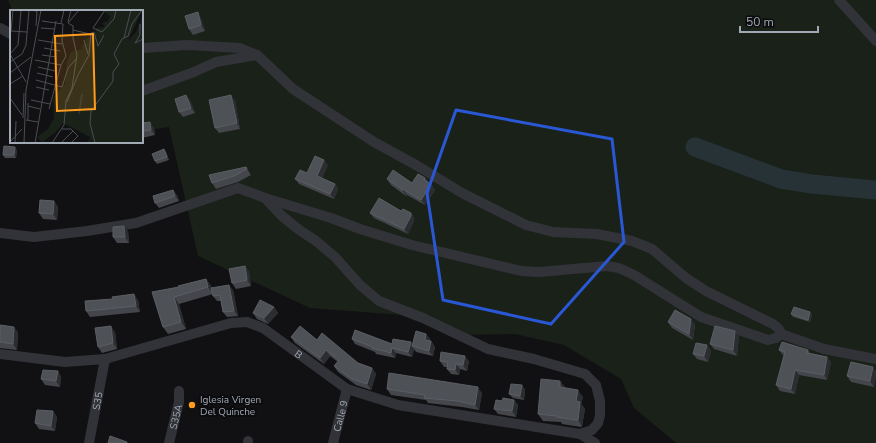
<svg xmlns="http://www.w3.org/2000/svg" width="876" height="443" viewBox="0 0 876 443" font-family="'Nunito Sans',sans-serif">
<rect width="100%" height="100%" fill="#111113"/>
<path fill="#192119" d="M 8,0 L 876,0 L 876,443 L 676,443 L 634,408 L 621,379 L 564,345 L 515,334 L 462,335 L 402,315 L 310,308 L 198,256 L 169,127 L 142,131 L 142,11 L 11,11 L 11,48 L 9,47 L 11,7 Z"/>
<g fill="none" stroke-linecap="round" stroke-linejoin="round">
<path stroke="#273237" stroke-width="19" d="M 695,147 L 781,179 L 812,184 L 876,190"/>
<g stroke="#323338" stroke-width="10">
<path d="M 839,0 L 876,41"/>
<path d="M 0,28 L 11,34"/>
<path d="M 142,48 L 187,45 L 240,48 L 257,55 L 293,89 L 374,142 L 416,165 L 462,193 L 526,225 L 553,232 L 597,234 L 632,241 L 652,249 L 686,278 L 706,291 L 773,324 L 779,329 L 781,334"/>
<path d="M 142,91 L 194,72 L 216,62 L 257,55"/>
<path d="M 265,198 L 282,216 L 298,229 L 316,241 L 335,257 L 360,285 L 379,301 L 423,318 L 488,349 L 534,359 L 585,374 L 596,385 L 600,401 L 600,415 L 598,423 L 592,430 L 580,434"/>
<path d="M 0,233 L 34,237 L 87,231 L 136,223 L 238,188 L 265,198 L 331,218 L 360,229 L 412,245 L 521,271 L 539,272 L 607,266 L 619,268 L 634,275 L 701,317 L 768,340 L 776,338 L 781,334"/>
<path d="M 781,334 L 824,349 L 876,359"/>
<path id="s1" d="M 0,354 L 65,362 L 105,359 L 231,323 L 247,322 L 263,328 L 347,389 L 398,405 L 580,434 L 595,443"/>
<path id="s2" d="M 89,443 L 105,359"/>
<path id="s3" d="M 169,443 L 179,402 L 179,391"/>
<path d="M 248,443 L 248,441"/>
<path id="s4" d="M 333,443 L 347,389"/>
</g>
</g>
<path fill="#44464b" d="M 201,18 L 205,31 L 193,35 L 189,29 Z
M 190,100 L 195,113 L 183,117 L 179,112 Z
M 235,100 L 240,129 L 219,133 L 215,128 Z
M 142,123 L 154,128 L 155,135 L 142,138 Z
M 164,149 L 166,152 L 169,160 L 157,164 L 155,161 Z
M 17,150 L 16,158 L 5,158 L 3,155 Z
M 328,165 L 322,178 L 335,184 L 338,189 L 334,199 L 299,184 L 295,179 L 307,173 Z
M 246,167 L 251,175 L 238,182 L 216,189 L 212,183 Z
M 425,178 L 435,190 L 425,205 L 407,195 L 406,196 L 391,185 L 387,179 L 412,183 Z
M 177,195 L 179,201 L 159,208 L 155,203 L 153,196 Z
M 54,201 L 58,207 L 57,220 L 43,219 L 39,213 Z
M 401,211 L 411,213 L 414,218 L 414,221 L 408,234 L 374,218 L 370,213 Z
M 128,231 L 129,243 L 117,243 L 113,237 Z
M 245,266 L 249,272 L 251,286 L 236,289 L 232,283 Z
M 206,279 L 211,286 L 212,288 L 233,290 L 238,316 L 227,317 L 223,312 L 221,301 L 217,301 L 213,296 L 213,294 L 179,304 L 186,329 L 168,334 L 163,327 L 152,292 L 179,287 Z
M 138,300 L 140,312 L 90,317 L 86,311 Z
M 274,307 L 278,313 L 268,324 L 257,319 L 253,313 Z
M 810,312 L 812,315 L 810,322 L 793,317 L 791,314 Z
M 668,322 L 695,324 L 693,340 L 672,328 Z
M 0,325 L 18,332 L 17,350 L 0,348 Z
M 735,331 L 739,337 L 737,356 L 714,349 L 710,344 Z
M 115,332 L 117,349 L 102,353 L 98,347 Z
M 426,334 L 430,339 L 430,341 L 431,341 L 435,347 L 433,356 L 416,352 L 414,349 L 412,357 L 396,353 L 395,358 L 376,354 L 375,352 L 355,344 L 352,339 L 392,344 L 412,345 Z
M 291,337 L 317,340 L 358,363 L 372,368 L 376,374 L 371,390 L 356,385 L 338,372 L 334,366 L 338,362 L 330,356 L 324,364 L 295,343 Z
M 707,345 L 711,351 L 708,362 L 697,359 L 693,354 Z
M 779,350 L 808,350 L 810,353 L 827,357 L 831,362 L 827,380 L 799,375 L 795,394 L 780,391 L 776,385 L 784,356 L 783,355 Z
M 440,361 L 469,361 L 467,371 L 460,369 L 459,375 L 451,374 L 447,369 L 447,367 L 444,367 Z
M 58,371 L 61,377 L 60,387 L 45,385 L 41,379 Z
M 876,371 L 874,387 L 851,382 L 847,376 Z
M 560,381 L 565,388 L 583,397 L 581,404 L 585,409 L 582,426 L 581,427 L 562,424 L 561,422 L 543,421 L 538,414 Z
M 522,385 L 525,390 L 524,400 L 513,398 L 509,394 Z
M 387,389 L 482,393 L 479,410 L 462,407 L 428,403 L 426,400 L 391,395 Z
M 514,400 L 518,405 L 516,417 L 498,414 L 494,409 L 502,401 Z
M 53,411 L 57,417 L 55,431 L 39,429 L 35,423 Z"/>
<path fill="#2b2d30" d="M 198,12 L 201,18 L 205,31 L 201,25 Z
M 186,95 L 190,100 L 195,113 L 191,108 Z
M 231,95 L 235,100 L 240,129 L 237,123 Z
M 150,122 L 154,128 L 155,135 L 151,130 Z
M 15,147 L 17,150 L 16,158 L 14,155 Z
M 164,149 L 166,152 L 169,160 L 167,157 Z
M 324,160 L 328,165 L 320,181 L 317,176 Z
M 335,184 L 338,189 L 334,199 L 330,194 Z
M 431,184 L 435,190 L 425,205 L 421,200 Z
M 403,189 L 407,195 L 406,196 L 403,190 Z
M 173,190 L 177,195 L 179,201 L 175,196 Z
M 54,201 L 58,207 L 57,220 L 53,214 Z
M 411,213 L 414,218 L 414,221 L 408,234 L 404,229 Z
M 124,226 L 128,231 L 129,243 L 125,237 Z
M 245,266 L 249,272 L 251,286 L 247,280 Z
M 206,279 L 211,286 L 213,294 L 208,287 Z
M 229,285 L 233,290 L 238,316 L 234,311 Z
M 134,294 L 138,300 L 140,312 L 136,306 Z
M 174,297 L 179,304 L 186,329 L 181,322 Z
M 274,307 L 278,313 L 268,324 L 264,318 Z
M 810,312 L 812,315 L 810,322 L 808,320 Z
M 691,319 L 695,324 L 693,340 L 689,334 Z
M 111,326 L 115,332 L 117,349 L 113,343 Z
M 14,327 L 18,332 L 17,350 L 13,344 Z
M 735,331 L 739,337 L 737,356 L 733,350 Z
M 426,334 L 430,339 L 429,345 L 425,340 Z
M 431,341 L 435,347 L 433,356 L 429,351 Z
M 411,342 L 414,347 L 412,346 L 414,349 L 412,357 L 408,352 Z
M 707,345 L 711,351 L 708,362 L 704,356 Z
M 392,348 L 396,353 L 395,358 L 391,353 Z
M 326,350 L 330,356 L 324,364 L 320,358 Z
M 465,356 L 469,361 L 467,371 L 463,365 Z
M 827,357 L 831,362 L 827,380 L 824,375 Z
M 456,364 L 460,369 L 459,375 L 455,370 Z
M 873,367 L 876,371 L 876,378 L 874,387 L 870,381 Z
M 372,368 L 376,374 L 371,390 L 367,384 Z
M 795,370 L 799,375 L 795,394 L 791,389 Z
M 58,371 L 61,377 L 60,387 L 56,381 Z
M 560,381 L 565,387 L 564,394 L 560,387 Z
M 522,385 L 525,390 L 524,400 L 520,396 Z
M 478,387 L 482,393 L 479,410 L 475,405 Z
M 578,390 L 583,397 L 581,404 L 585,409 L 582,426 L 578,420 L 576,401 Z
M 514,400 L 518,405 L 516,417 L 512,411 Z
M 53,411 L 57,417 L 55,431 L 51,426 Z"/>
<path fill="#4e5156" stroke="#5b5f65" d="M 198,12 L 201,25 L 189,29 L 185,16 Z
M 186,95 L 191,108 L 179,112 L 175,99 Z
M 231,95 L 237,123 L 215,128 L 209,100 Z
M 150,122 L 151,130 L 142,131 L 142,123 Z
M 4,146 L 15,147 L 14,155 L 3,155 Z
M 164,149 L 167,157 L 155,161 L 152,154 Z
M 315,156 L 324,160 L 317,176 L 335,184 L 330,194 L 295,179 L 300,170 L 307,173 Z
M 246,167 L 247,169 L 234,176 L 212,183 L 209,175 Z
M 393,170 L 412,183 L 418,174 L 425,178 L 424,180 L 431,184 L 421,200 L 403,189 L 403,190 L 387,179 Z
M 173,190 L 175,196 L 155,203 L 153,196 Z
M 379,198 L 401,211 L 403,209 L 411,213 L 411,216 L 404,229 L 370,213 Z
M 40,200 L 54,201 L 53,214 L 39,213 Z
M 124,226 L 125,237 L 113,237 L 113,227 Z
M 245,266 L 247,280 L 232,283 L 229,269 Z
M 206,279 L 208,287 L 174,297 L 181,322 L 163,327 L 152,292 L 179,287 L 178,286 Z
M 229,285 L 234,311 L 223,312 L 220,295 L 213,296 L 211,288 Z
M 134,294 L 136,306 L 86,311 L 85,301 L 113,299 L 112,297 Z
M 260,300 L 274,307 L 264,318 L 253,313 Z
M 794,307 L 810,312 L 808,320 L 791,314 Z
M 675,310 L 691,319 L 689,334 L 668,322 Z
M 0,325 L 14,327 L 13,344 L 0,342 Z
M 111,326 L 113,343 L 98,347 L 95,328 Z
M 300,326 L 317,340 L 322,333 L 358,363 L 372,368 L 367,384 L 352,379 L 334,366 L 339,360 L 326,350 L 320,358 L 291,337 Z
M 715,326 L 735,331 L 733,350 L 710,344 Z
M 355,330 L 392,344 L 393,339 L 411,342 L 408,352 L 392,348 L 391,353 L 372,348 L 373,347 L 352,339 Z
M 416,331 L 426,334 L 425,340 L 431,341 L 429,351 L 412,346 Z
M 782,342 L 808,350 L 807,353 L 827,357 L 824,375 L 795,370 L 791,389 L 776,385 L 785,352 L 779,350 Z
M 696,343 L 707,345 L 704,356 L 693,354 Z
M 441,352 L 465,356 L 463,365 L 456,364 L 455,370 L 447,369 L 448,362 L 440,361 Z
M 851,362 L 873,367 L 870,381 L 847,376 Z
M 43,370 L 58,371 L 56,381 L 41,379 Z
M 389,373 L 478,387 L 475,405 L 458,401 L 424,398 L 425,395 L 387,389 Z
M 541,379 L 560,381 L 560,387 L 578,390 L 576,401 L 580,402 L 578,420 L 576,420 L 557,417 L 557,416 L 538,414 Z
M 511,384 L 522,385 L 520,396 L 509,394 Z
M 503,398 L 514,400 L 512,411 L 494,409 L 496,400 L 502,401 Z
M 37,410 L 53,411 L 51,426 L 35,423 Z
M 110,436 L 127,442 L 127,443 L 108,443 Z"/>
<path fill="none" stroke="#2a57d4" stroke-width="3" stroke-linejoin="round" d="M 456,110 L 612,139 L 624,242 L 551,324 L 443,300 L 427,193 Z"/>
<circle fill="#ff9c1d" stroke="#0c0c0e" stroke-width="1.5" cx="192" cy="405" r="4"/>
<g text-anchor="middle" stroke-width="4" stroke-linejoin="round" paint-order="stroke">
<g font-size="10" fill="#a1a9b5" stroke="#0c0c0e">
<text dy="4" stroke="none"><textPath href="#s1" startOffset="314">B</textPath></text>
<text dy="4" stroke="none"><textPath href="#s2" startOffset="43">S35</textPath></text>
<text dy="4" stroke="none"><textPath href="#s4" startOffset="28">Calle 9</textPath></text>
<text dy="4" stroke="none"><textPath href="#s3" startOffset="27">S35A</textPath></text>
</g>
<g font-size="10" fill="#a1a9b5" stroke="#0c0c0e" text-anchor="start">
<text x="200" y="403">Iglesia Virgen<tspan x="200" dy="12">Del Quinche</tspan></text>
</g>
</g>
<g transform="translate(10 10)">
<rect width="133" height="133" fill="#111113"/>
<path d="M 92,0 L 132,0 L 118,31 L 126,22 L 133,5 L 133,133 L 81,133 L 82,130 L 78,133 L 80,127 L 53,113 L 46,122 L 32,132 L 27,127 L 38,119 L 44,108 L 43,88 L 55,74 L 57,52 L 61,42 L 72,39 L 72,35 L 76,33 L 76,29 L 85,24 L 86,18 L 95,17 L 92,13 L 98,11 L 100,6 Z" fill="#192119"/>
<path fill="none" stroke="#273237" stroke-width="2" d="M 69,104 L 72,84"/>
<path fill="none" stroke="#4b4e54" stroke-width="1" d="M 3,0 L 1,21 L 17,22M 18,0 L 27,1 L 26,16M 95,0 L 83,18 L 92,22 L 104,9 L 106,0M 32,11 L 53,14 L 52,31 L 56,46 L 51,55 L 39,99M 58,12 L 61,0M 51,13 L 54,0M 58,13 L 69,0M 130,14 L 130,25 L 125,33 L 133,29M 31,18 L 45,19M 63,20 L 80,24M 114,28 L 121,0M 28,30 L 52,34M 74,30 L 78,44M 34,38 L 50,41M 0,44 L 16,72M 0,44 L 8,35 L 11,0M 32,45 L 46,47M 25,50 L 51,55M 0,52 L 12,44 L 16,35 L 19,0M 28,57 L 45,61M 0,63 L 21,47M 27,63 L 43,67M 26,70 L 52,77 L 58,58 L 66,49M 0,74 L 13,66M 26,77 L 39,80M 0,88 L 12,105M 21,90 L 40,94M 57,92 L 68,65 L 79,45 L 81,23 L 84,22 L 88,36 L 94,25M 18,93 L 18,110M 18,96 L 30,99M 13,108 L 14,83M 16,110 L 28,112M 52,119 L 61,119 L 68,126 L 61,133M 0,132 L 12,119M 5,133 L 6,111M 14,133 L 16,80 L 31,0M 25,133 L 46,11M 42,133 L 54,115 L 56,91 L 62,78 L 67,45 L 63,28 L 63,16 L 58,13M 51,133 L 63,121M 85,133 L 80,113 L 81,101 L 103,71 L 103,62 L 109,54 L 104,44 L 112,29 L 118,26 L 122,14 L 132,0"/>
<path fill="#ff9c1d" fill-opacity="0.15" stroke="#ff9c1d" stroke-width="2" d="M 83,24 L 85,99 L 47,101 L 45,26 Z"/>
<rect width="133" height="133" fill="none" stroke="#a1a9b5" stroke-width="2"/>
</g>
<path d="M740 26v6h78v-6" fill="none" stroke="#a1a9b5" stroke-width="2"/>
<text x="746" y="26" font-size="12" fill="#a1a9b5" stroke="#0c0c0e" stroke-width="3" paint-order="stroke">50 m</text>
</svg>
